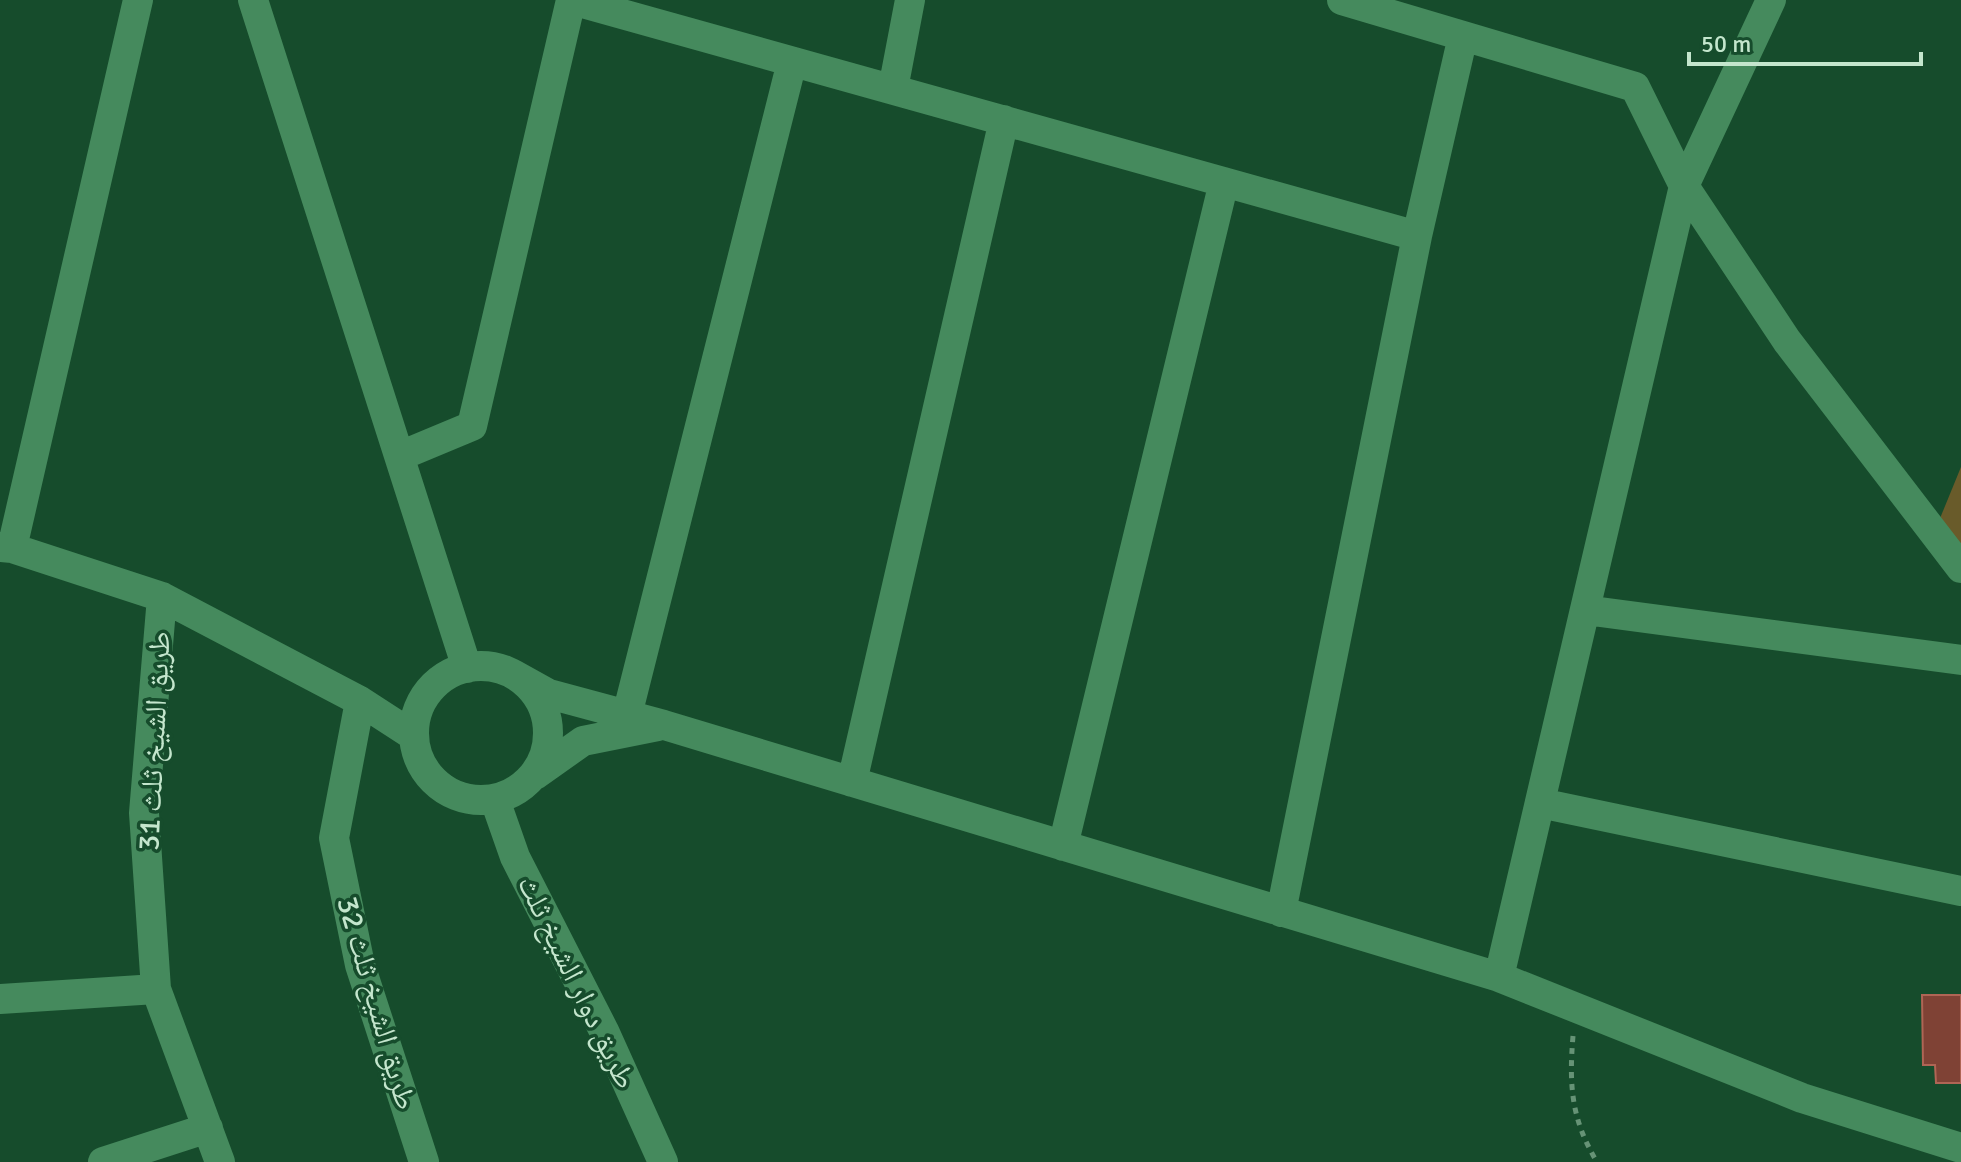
<svg xmlns="http://www.w3.org/2000/svg" width="1961" height="1162" viewBox="0 0 1961 1162" font-family="Signika,'Noto Naskh Arabic',sans-serif">
<rect width="100%" height="100%" fill="#164c2c"/>
<path fill="#695b2a" d="M 1961,467 L 1961,568 L 1934,533 Z"/>
<path fill="#7f4235" stroke="#af6555" stroke-width="2" d="M 1922,995 L 1961,995 L 1961,1083 L 1936,1083 L 1935,1065 L 1923,1065 Z"/>
<g fill="none" stroke-linecap="round" stroke-linejoin="round">
<path stroke="#669376" stroke-width="5" stroke-dasharray="6 6" stroke-linecap="butt" d="M 1573,1036 C 1569,1085 1571,1119 1597,1162"/>
<path stroke="#458a5d" stroke-width="30" d="M 253,0 L 467,668
M 572,0 L 1417,236
M 1342,0 L 1635,87 L 1684,186 L 1787,341 L 1961,568
M 893,89 L 910,0
M 400,456 L 472,426 L 571,0
M 0,547 L 12,548 L 162,597 L 360,701 L 414,736
M 12,548 L 138,0
M 162,597 L 144,813 L 156,989 L 220,1162
M 1585,610 L 1961,660
M414 733a67 67 0 1 1 134 0a67 67 0 1 1-134 0Z
M 513,674 L 549,694 L 664,725 L 1499,977 L 1802,1098 L 1961,1148
M 360,701 L 334,838 L 360,965 L 424,1162
M 627,715 L 792,62
M 535,775 L 583,741 L 658,726
M 852,782 L 1004,120
M 495,800 L 515,857 L 604,1031 L 663,1162
M 1540,803 L 1961,891
M 1063,846 L 1224,182
M 1281,912 L 1417,236 L 1463,36
M 1499,977 L 1684,186 L 1771,0
M 0,999 L 156,989
M 103,1162 L 208,1128"/>
</g>
<g text-anchor="middle" stroke-width="7" stroke-linejoin="round" paint-order="stroke">
<g font-size="30" fill="#c4e6cd" stroke="#164c2c">
<text transform="translate(154 741) rotate(-87)" y="10">طريق الشيخ ثلث 31</text>
<text transform="translate(577 982) rotate(64)" y="10">طريق دوار الشيخ ثلث</text>
<text transform="translate(377 1003) rotate(74)" y="10">طريق الشيخ ثلث 32</text>
</g>
</g>
<path d="M1689 52v12h232v-12" fill="none" stroke="#c4e6cd" stroke-width="4"/>
<text x="1701" y="52" font-size="24" fill="#c4e6cd" stroke="#164c2c" stroke-width="6" paint-order="stroke">50 m</text>
</svg>
